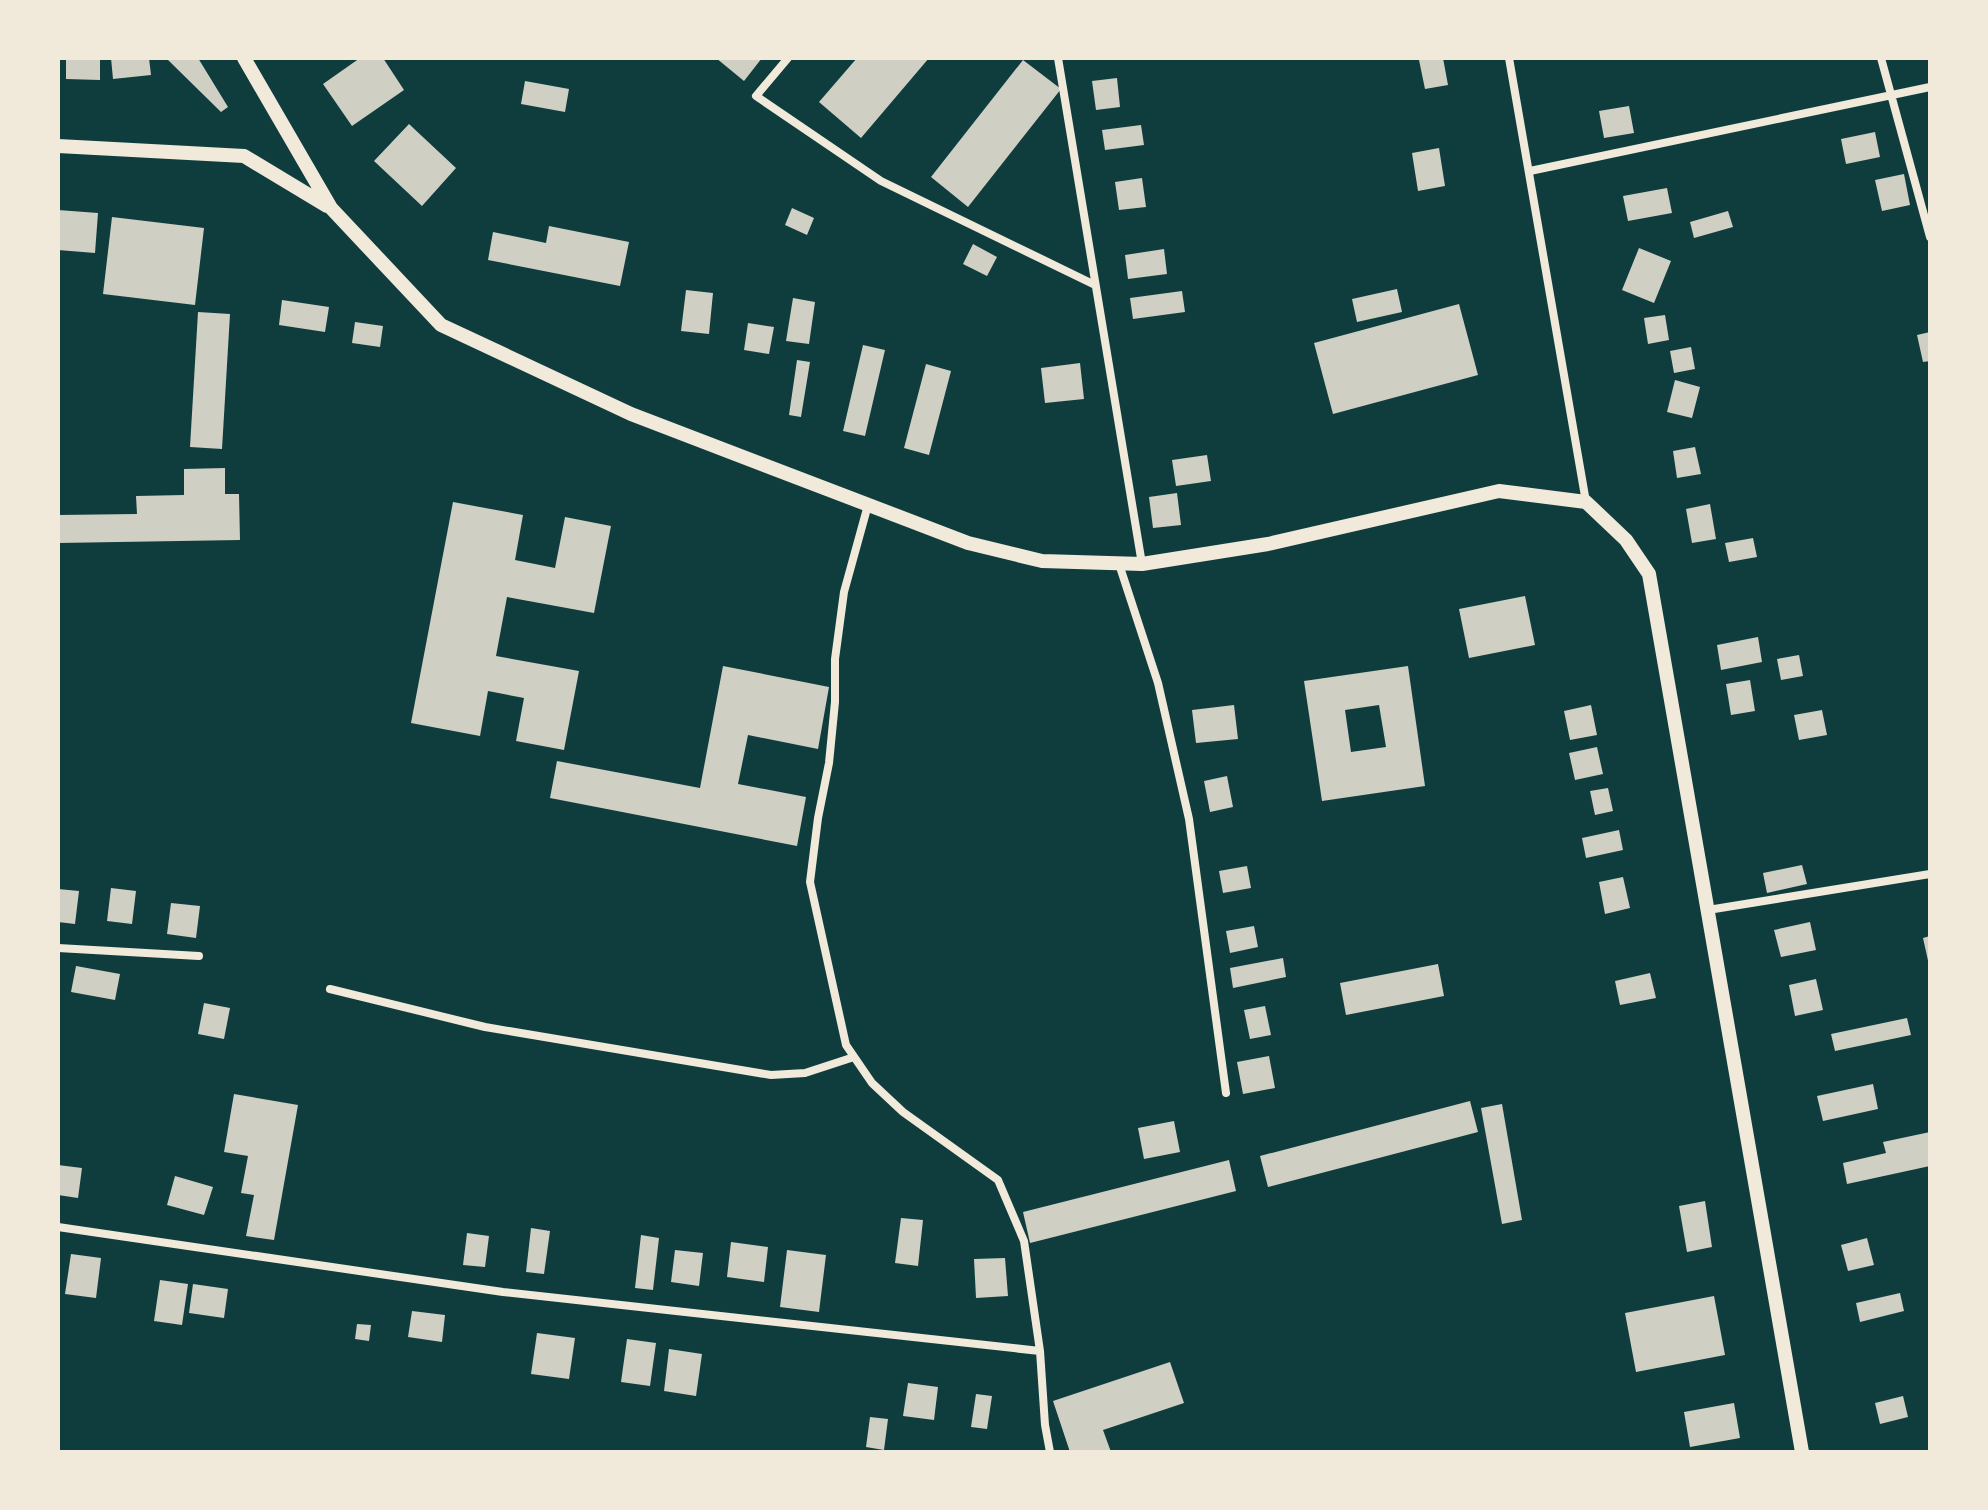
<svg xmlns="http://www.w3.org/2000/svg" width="1988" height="1510" viewBox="0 0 1988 1510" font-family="Commissioner,sans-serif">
<rect width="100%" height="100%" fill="#0f3d3e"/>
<path fill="#cfcfc3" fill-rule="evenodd" d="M 66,58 L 100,58 L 100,80 L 66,79 Z
M 111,58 L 149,58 L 151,75 L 113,79 Z
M 166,58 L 198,58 L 228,107 L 221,112 Z
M 360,58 L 383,58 L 404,90 L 352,126 L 323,84 Z
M 716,58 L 762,58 L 744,81 Z
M 857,58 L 929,58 L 861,138 L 819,102 Z
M 1429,58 L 1443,58 L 1448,85 L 1425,89 L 1419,60 Z
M 1023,60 L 1061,89 L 968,207 L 931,177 Z
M 1117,78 L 1120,107 L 1096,110 L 1092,81 Z
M 525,81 L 569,89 L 565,112 L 521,104 Z
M 1629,106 L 1634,133 L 1604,138 L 1599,111 Z
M 409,124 L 456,168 L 422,206 L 374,161 Z
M 1141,125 L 1144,145 L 1105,150 L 1102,130 Z
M 1875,132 L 1880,157 L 1846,164 L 1841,139 Z
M 1439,148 L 1445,186 L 1418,191 L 1412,153 Z
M 1904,174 L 1910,205 L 1882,211 L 1875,180 Z
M 1142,178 L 1146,207 L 1119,210 L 1115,182 Z
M 1667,188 L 1672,213 L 1628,221 L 1623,196 Z
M 792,208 L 814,218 L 807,235 L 785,225 Z
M 58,210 L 98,213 L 95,253 L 58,250 Z
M 1728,211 L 1733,227 L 1694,238 L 1690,222 Z
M 112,217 L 204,228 L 195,305 L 103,294 Z
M 549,226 L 629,242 L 620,286 L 488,260 L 493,232 L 546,243 Z
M 973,244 L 997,257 L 987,276 L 963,264 Z
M 1639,248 L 1671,261 L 1654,303 L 1622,290 Z
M 1164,249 L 1167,274 L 1128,279 L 1125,255 Z
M 1397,289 L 1402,312 L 1357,322 L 1352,299 Z
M 686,290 L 713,293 L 709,334 L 681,331 Z
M 1182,291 L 1185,312 L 1133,319 L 1130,298 Z
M 793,298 L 815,302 L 809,344 L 786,341 Z
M 282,300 L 329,307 L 325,332 L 279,325 Z
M 1459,304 L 1478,375 L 1333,414 L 1314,343 Z
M 198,312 L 230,314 L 222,449 L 190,447 Z
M 1665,315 L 1669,340 L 1648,344 L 1644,318 Z
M 355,322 L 383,326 L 380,347 L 352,343 Z
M 748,323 L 774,327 L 769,354 L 744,350 Z
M 1930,332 L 1930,361 L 1923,362 L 1917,335 Z
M 863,345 L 885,350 L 865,436 L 843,431 Z
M 1691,347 L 1695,369 L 1674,373 L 1670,351 Z
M 797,360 L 810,362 L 801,417 L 789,415 Z
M 1080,363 L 1084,399 L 1045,403 L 1041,368 Z
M 926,364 L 951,371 L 929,455 L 904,448 Z
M 1675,380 L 1700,387 L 1692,418 L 1667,412 Z
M 1695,447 L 1701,474 L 1677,478 L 1673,451 Z
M 1207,455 L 1211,481 L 1176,486 L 1172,460 Z
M 225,468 L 225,494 L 239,494 L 240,540 L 58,543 L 58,515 L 137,514 L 136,496 L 184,495 L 184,469 Z
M 1177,493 L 1181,525 L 1153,528 L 1149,497 Z
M 453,502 L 523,515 L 515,560 L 555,568 L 565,517 L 611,526 L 594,613 L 507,597 L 496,656 L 579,671 L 564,750 L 516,741 L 524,698 L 488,691 L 480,736 L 411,723 Z
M 1710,504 L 1716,539 L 1692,543 L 1686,509 Z
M 1753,538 L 1757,557 L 1729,562 L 1725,543 Z
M 1525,596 L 1535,645 L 1469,658 L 1459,609 Z
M 1758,637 L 1762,662 L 1721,670 L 1717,645 Z
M 1799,655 L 1803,676 L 1781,680 L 1777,659 Z
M 723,666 L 829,687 L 818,749 L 748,735 L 738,784 L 806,797 L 797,846 L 550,798 L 557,761 L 700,788 Z
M 1408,666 L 1425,786 L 1322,801 L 1304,681 ZM 1379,705 L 1386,747 L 1351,752 L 1345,710 Z
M 1750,680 L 1755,711 L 1731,715 L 1726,684 Z
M 1234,705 L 1238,739 L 1196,743 L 1192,710 Z
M 1591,705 L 1597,735 L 1570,740 L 1564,711 Z
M 1822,710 L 1827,735 L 1799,740 L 1794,715 Z
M 1597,747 L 1603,774 L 1575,780 L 1569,753 Z
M 1227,776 L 1233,807 L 1210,812 L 1204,781 Z
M 1608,788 L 1613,811 L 1595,815 L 1590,791 Z
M 1619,830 L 1623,850 L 1586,858 L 1582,838 Z
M 1802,865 L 1807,884 L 1767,893 L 1763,873 Z
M 1247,866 L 1251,888 L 1223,893 L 1219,871 Z
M 1623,877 L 1630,908 L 1605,914 L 1599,882 Z
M 111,888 L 136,891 L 132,924 L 107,921 Z
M 58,889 L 79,891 L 75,924 L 58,922 Z
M 171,903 L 200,906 L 196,938 L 167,934 Z
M 1810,922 L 1816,950 L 1781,957 L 1774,930 Z
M 1254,926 L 1258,947 L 1230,953 L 1226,931 Z
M 1930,936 L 1930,965 L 1929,965 L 1923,938 Z
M 1283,958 L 1286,977 L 1233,988 L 1230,968 Z
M 1438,964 L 1444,996 L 1346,1015 L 1340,983 Z
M 76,966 L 120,974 L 115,1000 L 71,992 Z
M 1650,973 L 1656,998 L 1620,1005 L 1615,981 Z
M 1816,979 L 1823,1010 L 1795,1016 L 1789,985 Z
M 204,1003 L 230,1008 L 224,1039 L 198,1034 Z
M 1265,1006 L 1271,1035 L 1250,1039 L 1244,1010 Z
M 1907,1018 L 1911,1035 L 1835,1051 L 1831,1034 Z
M 1269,1056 L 1275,1088 L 1243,1094 L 1237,1062 Z
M 1873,1084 L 1878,1109 L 1823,1121 L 1817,1096 Z
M 234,1094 L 298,1105 L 274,1240 L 246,1236 L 254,1195 L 241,1193 L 248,1156 L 224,1152 Z
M 1470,1101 L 1478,1132 L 1268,1187 L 1260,1156 Z
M 1502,1104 L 1522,1220 L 1502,1224 L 1481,1108 Z
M 1174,1121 L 1180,1152 L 1144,1159 L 1138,1128 Z
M 1930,1132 L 1930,1166 L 1847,1184 L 1843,1163 L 1886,1153 L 1883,1142 Z
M 1229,1160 L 1236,1191 L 1030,1243 L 1023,1212 Z
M 58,1165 L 82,1168 L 78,1198 L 58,1195 Z
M 175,1176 L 213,1187 L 204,1215 L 167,1205 Z
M 1705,1201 L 1712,1247 L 1687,1252 L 1679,1206 Z
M 901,1218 L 923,1220 L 918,1266 L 895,1263 Z
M 531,1228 L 550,1231 L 544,1274 L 526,1272 Z
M 467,1233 L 489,1236 L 485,1267 L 463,1265 Z
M 641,1235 L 659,1238 L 653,1290 L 635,1288 Z
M 1867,1238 L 1874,1265 L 1848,1271 L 1841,1245 Z
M 731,1242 L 768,1247 L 764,1282 L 727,1277 Z
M 675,1250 L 703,1253 L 699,1286 L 671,1282 Z
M 787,1250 L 826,1255 L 819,1312 L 780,1307 Z
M 71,1254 L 101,1258 L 96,1298 L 65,1294 Z
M 1005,1258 L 1008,1296 L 976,1298 L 974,1259 Z
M 160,1280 L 188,1284 L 182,1325 L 154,1321 Z
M 193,1284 L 228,1289 L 224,1318 L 189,1313 Z
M 1900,1293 L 1904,1311 L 1860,1322 L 1856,1303 Z
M 1714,1296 L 1725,1355 L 1636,1372 L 1625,1313 Z
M 412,1311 L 445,1315 L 442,1342 L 408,1337 Z
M 357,1324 L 371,1325 L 369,1341 L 355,1339 Z
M 537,1333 L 575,1338 L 569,1379 L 531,1374 Z
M 627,1339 L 656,1343 L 650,1386 L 621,1382 Z
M 669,1349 L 702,1354 L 696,1396 L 664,1391 Z
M 1170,1362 L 1184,1403 L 1103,1430 L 1111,1452 L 1070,1452 L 1053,1401 Z
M 908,1383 L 938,1387 L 934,1420 L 903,1416 Z
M 976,1394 L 992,1396 L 987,1429 L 971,1427 Z
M 1903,1396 L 1908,1417 L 1880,1424 L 1875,1403 Z
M 1734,1403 L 1740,1438 L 1690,1447 L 1684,1412 Z
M 870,1417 L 888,1419 L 884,1450 L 866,1447 Z"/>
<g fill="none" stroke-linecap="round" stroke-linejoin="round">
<path stroke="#f1e9da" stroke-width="8" d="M 788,58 L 756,96 L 881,181 L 1095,285
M 1058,58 L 1142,564
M 1509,58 L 1586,502
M 1881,58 L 1930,237
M 1530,171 L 1930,87
M 868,505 L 844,592 L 835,659 L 835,702 L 829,763 L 818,818 L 810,882 L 846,1045 L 872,1083 L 903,1112 L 998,1180 L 1024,1241 L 1040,1351 L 1045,1425 L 1050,1452
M 1119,564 L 1158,683 L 1189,819 L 1226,1093
M 1708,910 L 1930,874
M 58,948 L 199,956
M 330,989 L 485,1027 L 771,1075 L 805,1073 L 854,1057
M 58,1227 L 503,1292 L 1040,1351"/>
<path stroke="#f1e9da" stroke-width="14" d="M 244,58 L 331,208 L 441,325 L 631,414 L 968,543 L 1042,561 L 1142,564 L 1268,544 L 1499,491 L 1586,502 L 1626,540 L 1649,574 L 1802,1452
M 58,146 L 244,156 L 327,206"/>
</g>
<rect width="1988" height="1510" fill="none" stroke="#f1e9da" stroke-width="120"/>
</svg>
